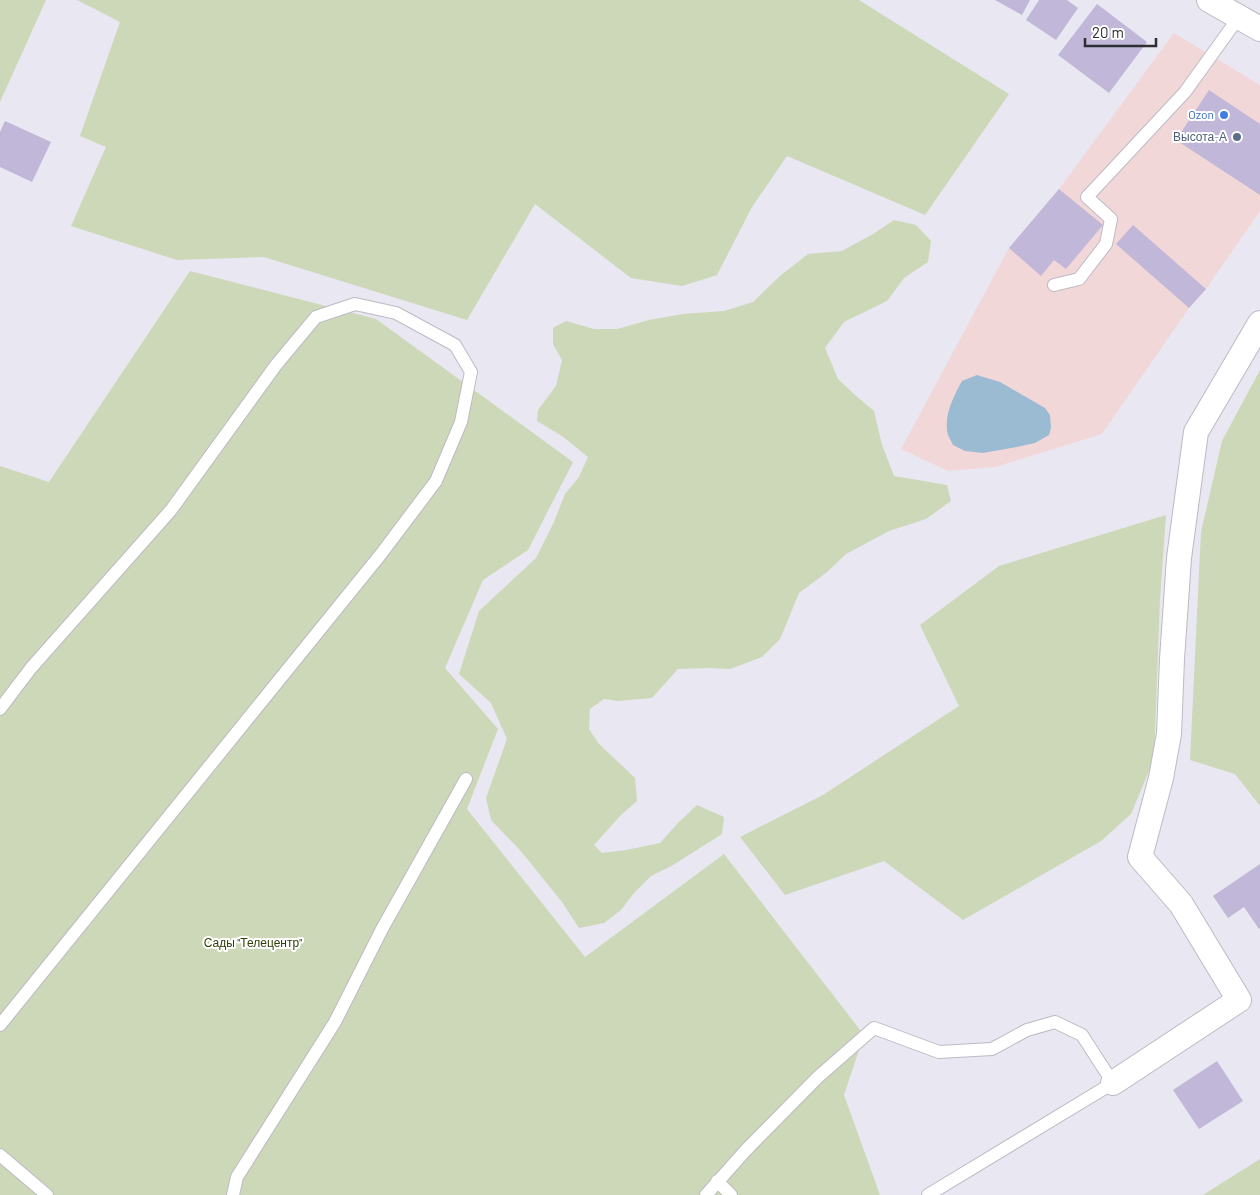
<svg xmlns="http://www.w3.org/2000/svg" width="1260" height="1195" viewBox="0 0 1260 1195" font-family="Barlow,sans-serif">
<rect width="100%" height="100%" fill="#e9e7f1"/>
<path fill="#f2d7d9" d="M 1174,33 L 1260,85 L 1260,211 L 1206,289 L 1189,308 L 1102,434 L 995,467 L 948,471 L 901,449 L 1009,248 L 1059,189 Z"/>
<path fill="#ccd8b8" d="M 0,0 L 46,0 L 0,102 Z
M 77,0 L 859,0 L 1009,94 L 925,215 L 787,156 L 752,207 L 717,275 L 682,286 L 631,278 L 535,204 L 467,320 L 264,257 L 177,260 L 71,226 L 106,147 L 80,136 L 120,22 Z
M 894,220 L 916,225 L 931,241 L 928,262 L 904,278 L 887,301 L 844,322 L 825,348 L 838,379 L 855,395 L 874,411 L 882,445 L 894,476 L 947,485 L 951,501 L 926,519 L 889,531 L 846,554 L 827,572 L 799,593 L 780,639 L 762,657 L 730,669 L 708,668 L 678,669 L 652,698 L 618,701 L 604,699 L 590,709 L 589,729 L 599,744 L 635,778 L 637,801 L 621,815 L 594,845 L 602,853 L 626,850 L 660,843 L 678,823 L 697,805 L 724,817 L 722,834 L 673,865 L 651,876 L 634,893 L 621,910 L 604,923 L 579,928 L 562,902 L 529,861 L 518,848 L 491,820 L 486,798 L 507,739 L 491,703 L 459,674 L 479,611 L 536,558 L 554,522 L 565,494 L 579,477 L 588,457 L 562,436 L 537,421 L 538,410 L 556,386 L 562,360 L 553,344 L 553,328 L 566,321 L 594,329 L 617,329 L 649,320 L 683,314 L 724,311 L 753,302 L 780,276 L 808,254 L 842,251 L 873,234 Z
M 190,271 L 376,319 L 573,462 L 528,550 L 483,580 L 445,668 L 498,729 L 467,809 L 585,957 L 724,854 L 864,1035 L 844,1095 L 880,1195 L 0,1195 L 0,466 L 49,482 Z
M 1260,370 L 1260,806 L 1235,774 L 1190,760 L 1201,532 L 1222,441 Z
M 1166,515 L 1160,599 L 1154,759 L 1131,814 L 1101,841 L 963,920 L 884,861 L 785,895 L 740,837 L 823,795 L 959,706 L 920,625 L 999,566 Z
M 1260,1159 L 1260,1195 L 1203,1195 Z"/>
<path fill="#9bbbd3" d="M 977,375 L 1000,382 L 1045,408 L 1050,415 L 1051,428 L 1049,435 L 1035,443 L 1017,447 L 983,453 L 965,451 L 953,445 C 951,440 947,435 947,430 C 945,412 954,396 962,381 Z"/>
<path fill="#c0b7d9" d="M 995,0 L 1030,0 L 1022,15 Z
M 1039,0 L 1067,0 L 1078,8 L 1056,40 L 1026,20 Z
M 1097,4 L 1147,42 L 1109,93 L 1058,55 Z
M 1209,90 L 1260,124 L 1260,195 L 1176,140 Z
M 5,121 L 51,142 L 32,182 L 0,167 L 0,132 Z
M 1059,189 L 1103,225 L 1066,269 L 1054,260 L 1041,276 L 1009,248 Z
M 1133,225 L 1206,289 L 1189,308 L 1116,244 Z
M 1260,864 L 1260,928 L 1259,929 L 1244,907 L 1228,918 L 1213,896 Z
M 1217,1061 L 1243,1101 L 1199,1129 L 1173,1090 Z"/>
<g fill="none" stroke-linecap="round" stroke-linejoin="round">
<g stroke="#bcbac4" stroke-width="14">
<path id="service" d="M 1054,285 L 1079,279 L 1106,244 L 1111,219 L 1087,197 L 1185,92 L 1239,17
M 0,709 L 31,668 L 171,510 L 276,365 L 316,317 L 355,304 L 396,313 L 455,345 L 471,372 L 461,422 L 436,481 L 381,554 L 0,1025
M 0,1155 L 47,1195
M 717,1181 L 731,1195
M 233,1195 L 237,1177 L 335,1022 L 382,929 L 466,779
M 706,1195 L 746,1150 L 818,1077 L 874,1028 L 939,1052 L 992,1049 L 1027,1030 L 1055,1022 L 1082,1035 L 1113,1083 L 928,1195"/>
</g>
<g stroke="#bcbac4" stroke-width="26">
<path id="minor" d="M 1209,0 L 1260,29
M 1113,1083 L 1239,1000 L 1181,904 L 1140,857 L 1161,778 L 1169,734 L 1172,659 L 1179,558 L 1196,432 L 1260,323"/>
</g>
<use href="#service" stroke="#fff" stroke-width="12"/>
<use href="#minor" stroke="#fff" stroke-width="24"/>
</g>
<circle fill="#3f7fe0" stroke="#fff" stroke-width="2" cx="1224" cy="115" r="5"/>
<circle fill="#5c6f8a" stroke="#fff" stroke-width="2" cx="1237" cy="137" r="5"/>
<g text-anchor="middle" stroke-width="4" stroke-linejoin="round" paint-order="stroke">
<g font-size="12" fill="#366cbe" stroke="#fff" text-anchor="end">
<text x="1214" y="119">Ozon</text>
</g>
<g font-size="12" fill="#4e5e75" stroke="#fff" text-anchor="end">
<text x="1227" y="141">Высота-А</text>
</g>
<g font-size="12" fill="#2f3e06" stroke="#fff">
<text x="253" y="947">Сады "Телецентр"</text>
</g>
</g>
<path d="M1085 38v8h71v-8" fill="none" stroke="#2f2e32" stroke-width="2.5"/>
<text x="1092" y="38" font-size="15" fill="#2f2e32" stroke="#ffffff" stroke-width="4" paint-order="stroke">20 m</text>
</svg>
